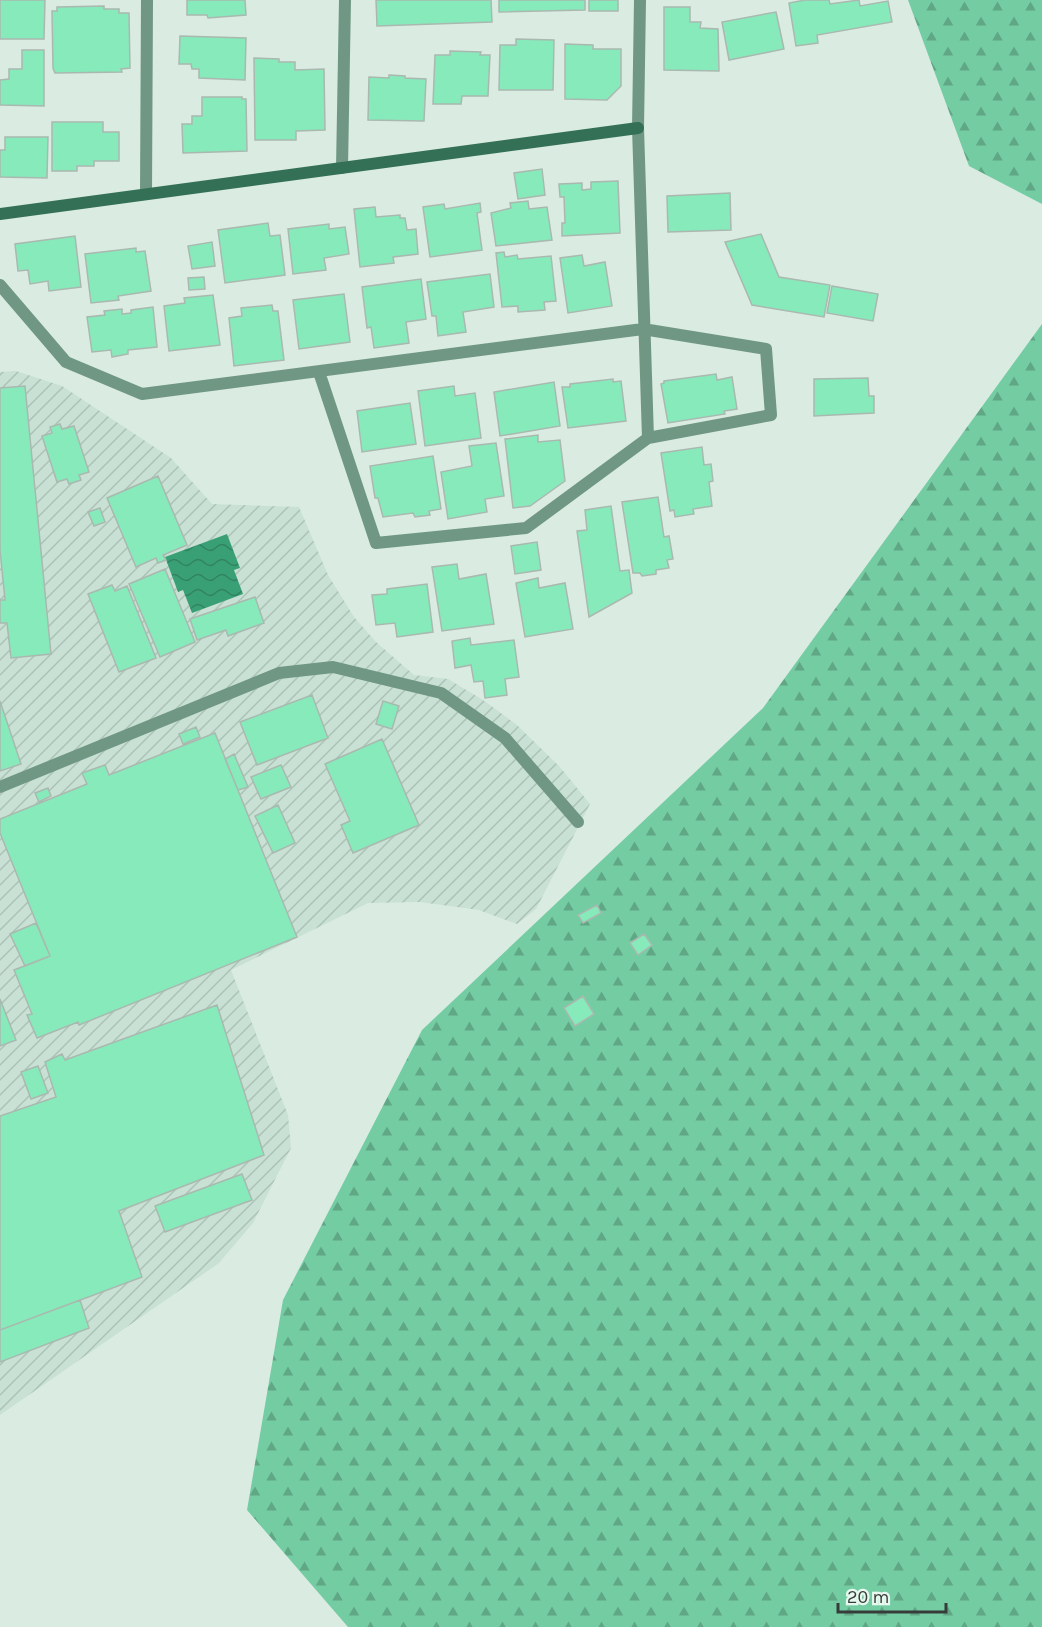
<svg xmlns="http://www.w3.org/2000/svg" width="1042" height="1627" viewBox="0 0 1042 1627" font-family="Karla,sans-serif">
<defs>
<pattern id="industrial-furrows" width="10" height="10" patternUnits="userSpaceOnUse" patternTransform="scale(1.5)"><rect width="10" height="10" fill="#c8e1d4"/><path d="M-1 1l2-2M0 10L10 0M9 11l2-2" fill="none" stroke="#acc2b7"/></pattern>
<pattern id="forest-firs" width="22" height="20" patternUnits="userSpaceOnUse" patternTransform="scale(1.5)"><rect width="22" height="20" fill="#74cca3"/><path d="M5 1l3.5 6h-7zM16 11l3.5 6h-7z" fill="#60a786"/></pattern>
<pattern id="water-waves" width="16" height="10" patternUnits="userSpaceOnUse" patternTransform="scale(1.5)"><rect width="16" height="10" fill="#39a075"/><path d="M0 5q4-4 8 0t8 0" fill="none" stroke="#318461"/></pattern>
</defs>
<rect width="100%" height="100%" fill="#daebe2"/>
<path fill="url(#industrial-furrows)" d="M 16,371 L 62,386 L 171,458 L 212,504 L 299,507 L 328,575 L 354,617 L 376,642 L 414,675 L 448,679 L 483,700 L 517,725 L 560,767 L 590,804 L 536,909 L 517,924 L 479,910 L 420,902 L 368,903 L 231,970 L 288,1115 L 291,1148 L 253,1223 L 219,1263 L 0,1415 L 0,372 Z"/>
<path fill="url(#forest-firs)" d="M 908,0 L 1042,0 L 1042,204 L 969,166 Z
M 1042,324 L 1042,1627 L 348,1627 L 247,1510 L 283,1300 L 422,1030 L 763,708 Z"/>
<path fill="url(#water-waves)" d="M 227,534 L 240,568 L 234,570 L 243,594 L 192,613 L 183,590 L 178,592 L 165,557 Z"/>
<path fill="#87eabb" stroke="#a9b9b0" stroke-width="1.5" d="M 0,0 L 45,0 L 44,39 L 0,39 Z
M 187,0 L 245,0 L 246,15 L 208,18 L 207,15 L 187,15 Z
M 376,0 L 491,0 L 492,22 L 377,26 Z
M 499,0 L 585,0 L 585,10 L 499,12 Z
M 589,0 L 618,0 L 618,11 L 589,11 Z
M 805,0 L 829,0 L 830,4 L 859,0 L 860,6 L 888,1 L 892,22 L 817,35 L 818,43 L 796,46 L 789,3 Z
M 104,6 L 104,9 L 119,9 L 119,13 L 129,13 L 130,68 L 121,69 L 122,72 L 55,73 L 53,68 L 52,11 L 57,11 L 57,7 Z
M 664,7 L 690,7 L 690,22 L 701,22 L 700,28 L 718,29 L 719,71 L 664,70 Z
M 776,12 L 784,49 L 729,60 L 722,22 Z
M 180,36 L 246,38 L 245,80 L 199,78 L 199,69 L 192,69 L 191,64 L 179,64 Z
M 516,39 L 554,40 L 553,90 L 499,90 L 500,45 L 516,45 Z
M 565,44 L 593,45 L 593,49 L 621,49 L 621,86 L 607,100 L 565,99 Z
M 22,50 L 44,50 L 44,106 L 0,105 L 0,80 L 9,79 L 9,69 L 22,69 Z
M 450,51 L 481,52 L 480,55 L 490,55 L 488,96 L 462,96 L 461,104 L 433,104 L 435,55 L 450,55 Z
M 254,58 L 279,59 L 279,62 L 295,62 L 295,70 L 324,69 L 325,130 L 296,131 L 296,140 L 255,140 Z
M 389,75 L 405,76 L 405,78 L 426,79 L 424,121 L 368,120 L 369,77 L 389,78 Z
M 202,97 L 242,97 L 242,99 L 246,99 L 247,151 L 183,153 L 182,124 L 192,124 L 192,116 L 202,116 Z
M 52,122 L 103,122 L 103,132 L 119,132 L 119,161 L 94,161 L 94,166 L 77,166 L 77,171 L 52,171 Z
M 5,137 L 48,137 L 47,178 L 0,177 L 0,150 L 5,150 Z
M 542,169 L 545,195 L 518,199 L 514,173 Z
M 618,181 L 620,233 L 562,236 L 562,223 L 565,223 L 564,197 L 560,197 L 559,184 L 582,183 L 582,190 L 591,189 L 591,182 Z
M 730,193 L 731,230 L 668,232 L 667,196 Z
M 528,201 L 529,209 L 547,207 L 552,240 L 496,246 L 491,213 L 511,208 L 510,203 Z
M 480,203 L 481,212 L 477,213 L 482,250 L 430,257 L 423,207 L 444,204 L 445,209 Z
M 375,207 L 376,217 L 400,215 L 400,218 L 405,218 L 407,230 L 416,229 L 418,254 L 393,257 L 394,263 L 360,267 L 354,209 Z
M 268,223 L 270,236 L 280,235 L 285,275 L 225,283 L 218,230 Z
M 329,224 L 329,229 L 345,227 L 349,254 L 324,258 L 326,270 L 293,274 L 288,229 Z
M 761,234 L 779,277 L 830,285 L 824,317 L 752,305 L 725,242 Z
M 75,236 L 81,287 L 49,291 L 48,281 L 30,284 L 28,270 L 18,271 L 15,244 Z
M 212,242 L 215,266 L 192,269 L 188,246 Z
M 136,248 L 136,252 L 145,251 L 151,291 L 118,296 L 119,300 L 91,303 L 85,254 Z
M 504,252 L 505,257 L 517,255 L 518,259 L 551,256 L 556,301 L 544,302 L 545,310 L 518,312 L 518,306 L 502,307 L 496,253 Z
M 582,255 L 584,266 L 605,262 L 612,306 L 568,313 L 560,258 Z
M 490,274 L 494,307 L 463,312 L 466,332 L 438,336 L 436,316 L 432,316 L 427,282 Z
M 204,277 L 205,289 L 189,290 L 188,278 Z
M 421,279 L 426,319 L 406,322 L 409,343 L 374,348 L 371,327 L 367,328 L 362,287 Z
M 832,286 L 878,294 L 873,321 L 827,313 Z
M 344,294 L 350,342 L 299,349 L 293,300 Z
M 213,295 L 220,345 L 169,351 L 164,306 L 185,303 L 184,298 Z
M 272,305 L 273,311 L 278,311 L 284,360 L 234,366 L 229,318 L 242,316 L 241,308 Z
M 153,307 L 157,347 L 128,350 L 128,354 L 112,357 L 111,350 L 92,352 L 87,317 L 105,315 L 104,311 L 122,309 L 122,314 L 131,313 L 131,310 Z
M 716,374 L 717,380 L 732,377 L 737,409 L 724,411 L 725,414 L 668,423 L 661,384 L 664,383 L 664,381 Z
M 868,378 L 869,396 L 874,396 L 874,413 L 814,416 L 814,379 Z
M 613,379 L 613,382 L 621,381 L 626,421 L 568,428 L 562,387 L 570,387 L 570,384 Z
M 554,382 L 560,426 L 500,436 L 494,392 Z
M 25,386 L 51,654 L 11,658 L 7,623 L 0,623 L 0,600 L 5,600 L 0,550 L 0,388 Z
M 454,386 L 455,396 L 475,393 L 481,438 L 425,446 L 418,391 Z
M 410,403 L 416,444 L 362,452 L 357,411 Z
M 60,424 L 62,429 L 74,426 L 89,472 L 79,475 L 81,480 L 69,484 L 67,479 L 57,482 L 42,436 L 52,433 L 50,427 Z
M 538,435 L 538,442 L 560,440 L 565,481 L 530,506 L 513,508 L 505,439 Z
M 496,443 L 504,496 L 485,499 L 487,512 L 448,519 L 441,472 L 472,466 L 469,446 Z
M 702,447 L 704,465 L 711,464 L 713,481 L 709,482 L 712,506 L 693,509 L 694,514 L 675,517 L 674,510 L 670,511 L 661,453 Z
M 433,456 L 441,509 L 429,511 L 430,515 L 415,517 L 413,513 L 383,517 L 378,498 L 375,498 L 370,466 Z
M 158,476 L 187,545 L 163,555 L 166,560 L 158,563 L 156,558 L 136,567 L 107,498 Z
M 658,497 L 664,537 L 669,536 L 673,559 L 667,560 L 669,568 L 656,570 L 656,574 L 642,576 L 640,573 L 633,573 L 622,502 Z
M 611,506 L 620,571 L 629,570 L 632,593 L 589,617 L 577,531 L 587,530 L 585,510 Z
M 100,508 L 105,522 L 94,526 L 88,512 Z
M 537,542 L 541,570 L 515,574 L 511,546 Z
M 457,564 L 459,579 L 486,574 L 494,624 L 442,631 L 432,567 Z
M 165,569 L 195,642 L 160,657 L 129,584 Z
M 538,578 L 539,588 L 565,583 L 573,629 L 525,637 L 516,583 Z
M 427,584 L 433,632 L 397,637 L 395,623 L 376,625 L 372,595 L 387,594 L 387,589 Z
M 112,585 L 115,591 L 127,586 L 156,658 L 119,672 L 88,594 Z
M 255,597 L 264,623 L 228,636 L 226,630 L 197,640 L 190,619 Z
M 470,638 L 471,645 L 514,640 L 519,677 L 505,679 L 507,695 L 485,698 L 483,681 L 474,682 L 471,665 L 455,668 L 452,641 Z
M 312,695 L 328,738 L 257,765 L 240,722 Z
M 0,701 L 21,764 L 0,771 Z
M 383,701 L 399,706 L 392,729 L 376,724 Z
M 196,727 L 200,737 L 183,744 L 179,734 Z
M 215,733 L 297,937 L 79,1025 L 78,1022 L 37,1038 L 27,1015 L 32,1014 L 14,970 L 50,956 L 0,833 L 0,819 L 87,784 L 82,773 L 105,765 L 109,775 Z
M 382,739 L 419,825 L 353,853 L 341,825 L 350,821 L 325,764 Z
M 234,754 L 248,787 L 238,790 L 225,759 Z
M 281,765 L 291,787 L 261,799 L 251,777 Z
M 48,788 L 51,796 L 39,802 L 35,793 Z
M 278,805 L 295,843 L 273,853 L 255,816 Z
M 597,905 L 601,913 L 583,923 L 578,915 Z
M 36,923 L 50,956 L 25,966 L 10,934 Z
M 644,934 L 652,945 L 638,955 L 630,943 Z
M 583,996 L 594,1014 L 575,1026 L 564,1008 Z
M 0,999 L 16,1040 L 0,1046 Z
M 217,1005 L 264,1155 L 119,1211 L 142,1277 L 0,1330 L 0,1116 L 56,1097 L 45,1062 L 62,1054 L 65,1060 Z
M 38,1066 L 48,1093 L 31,1099 L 21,1072 Z
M 242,1174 L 252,1200 L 165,1232 L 155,1206 Z
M 80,1300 L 89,1328 L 0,1362 L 0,1330 Z"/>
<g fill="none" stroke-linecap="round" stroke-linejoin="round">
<path stroke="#709783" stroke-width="12" d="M 0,787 L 279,673 L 333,667 L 441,693 L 505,738 L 578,822"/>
<path stroke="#709783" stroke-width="12" d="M 640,0 L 638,128 L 648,438
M 342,168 L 345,0
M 146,194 L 147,0
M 0,285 L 66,362 L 142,394 L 643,329 L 766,349 L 771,415 L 648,438 L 526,528 L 376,543 L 319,372"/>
<path stroke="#337055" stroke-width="12" d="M 0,214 L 638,128"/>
</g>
<path d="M838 1603v9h108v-9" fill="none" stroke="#363c39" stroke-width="3"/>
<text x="847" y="1603" font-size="18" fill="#363c39" stroke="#e7f8ef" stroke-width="4.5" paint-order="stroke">20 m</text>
</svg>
